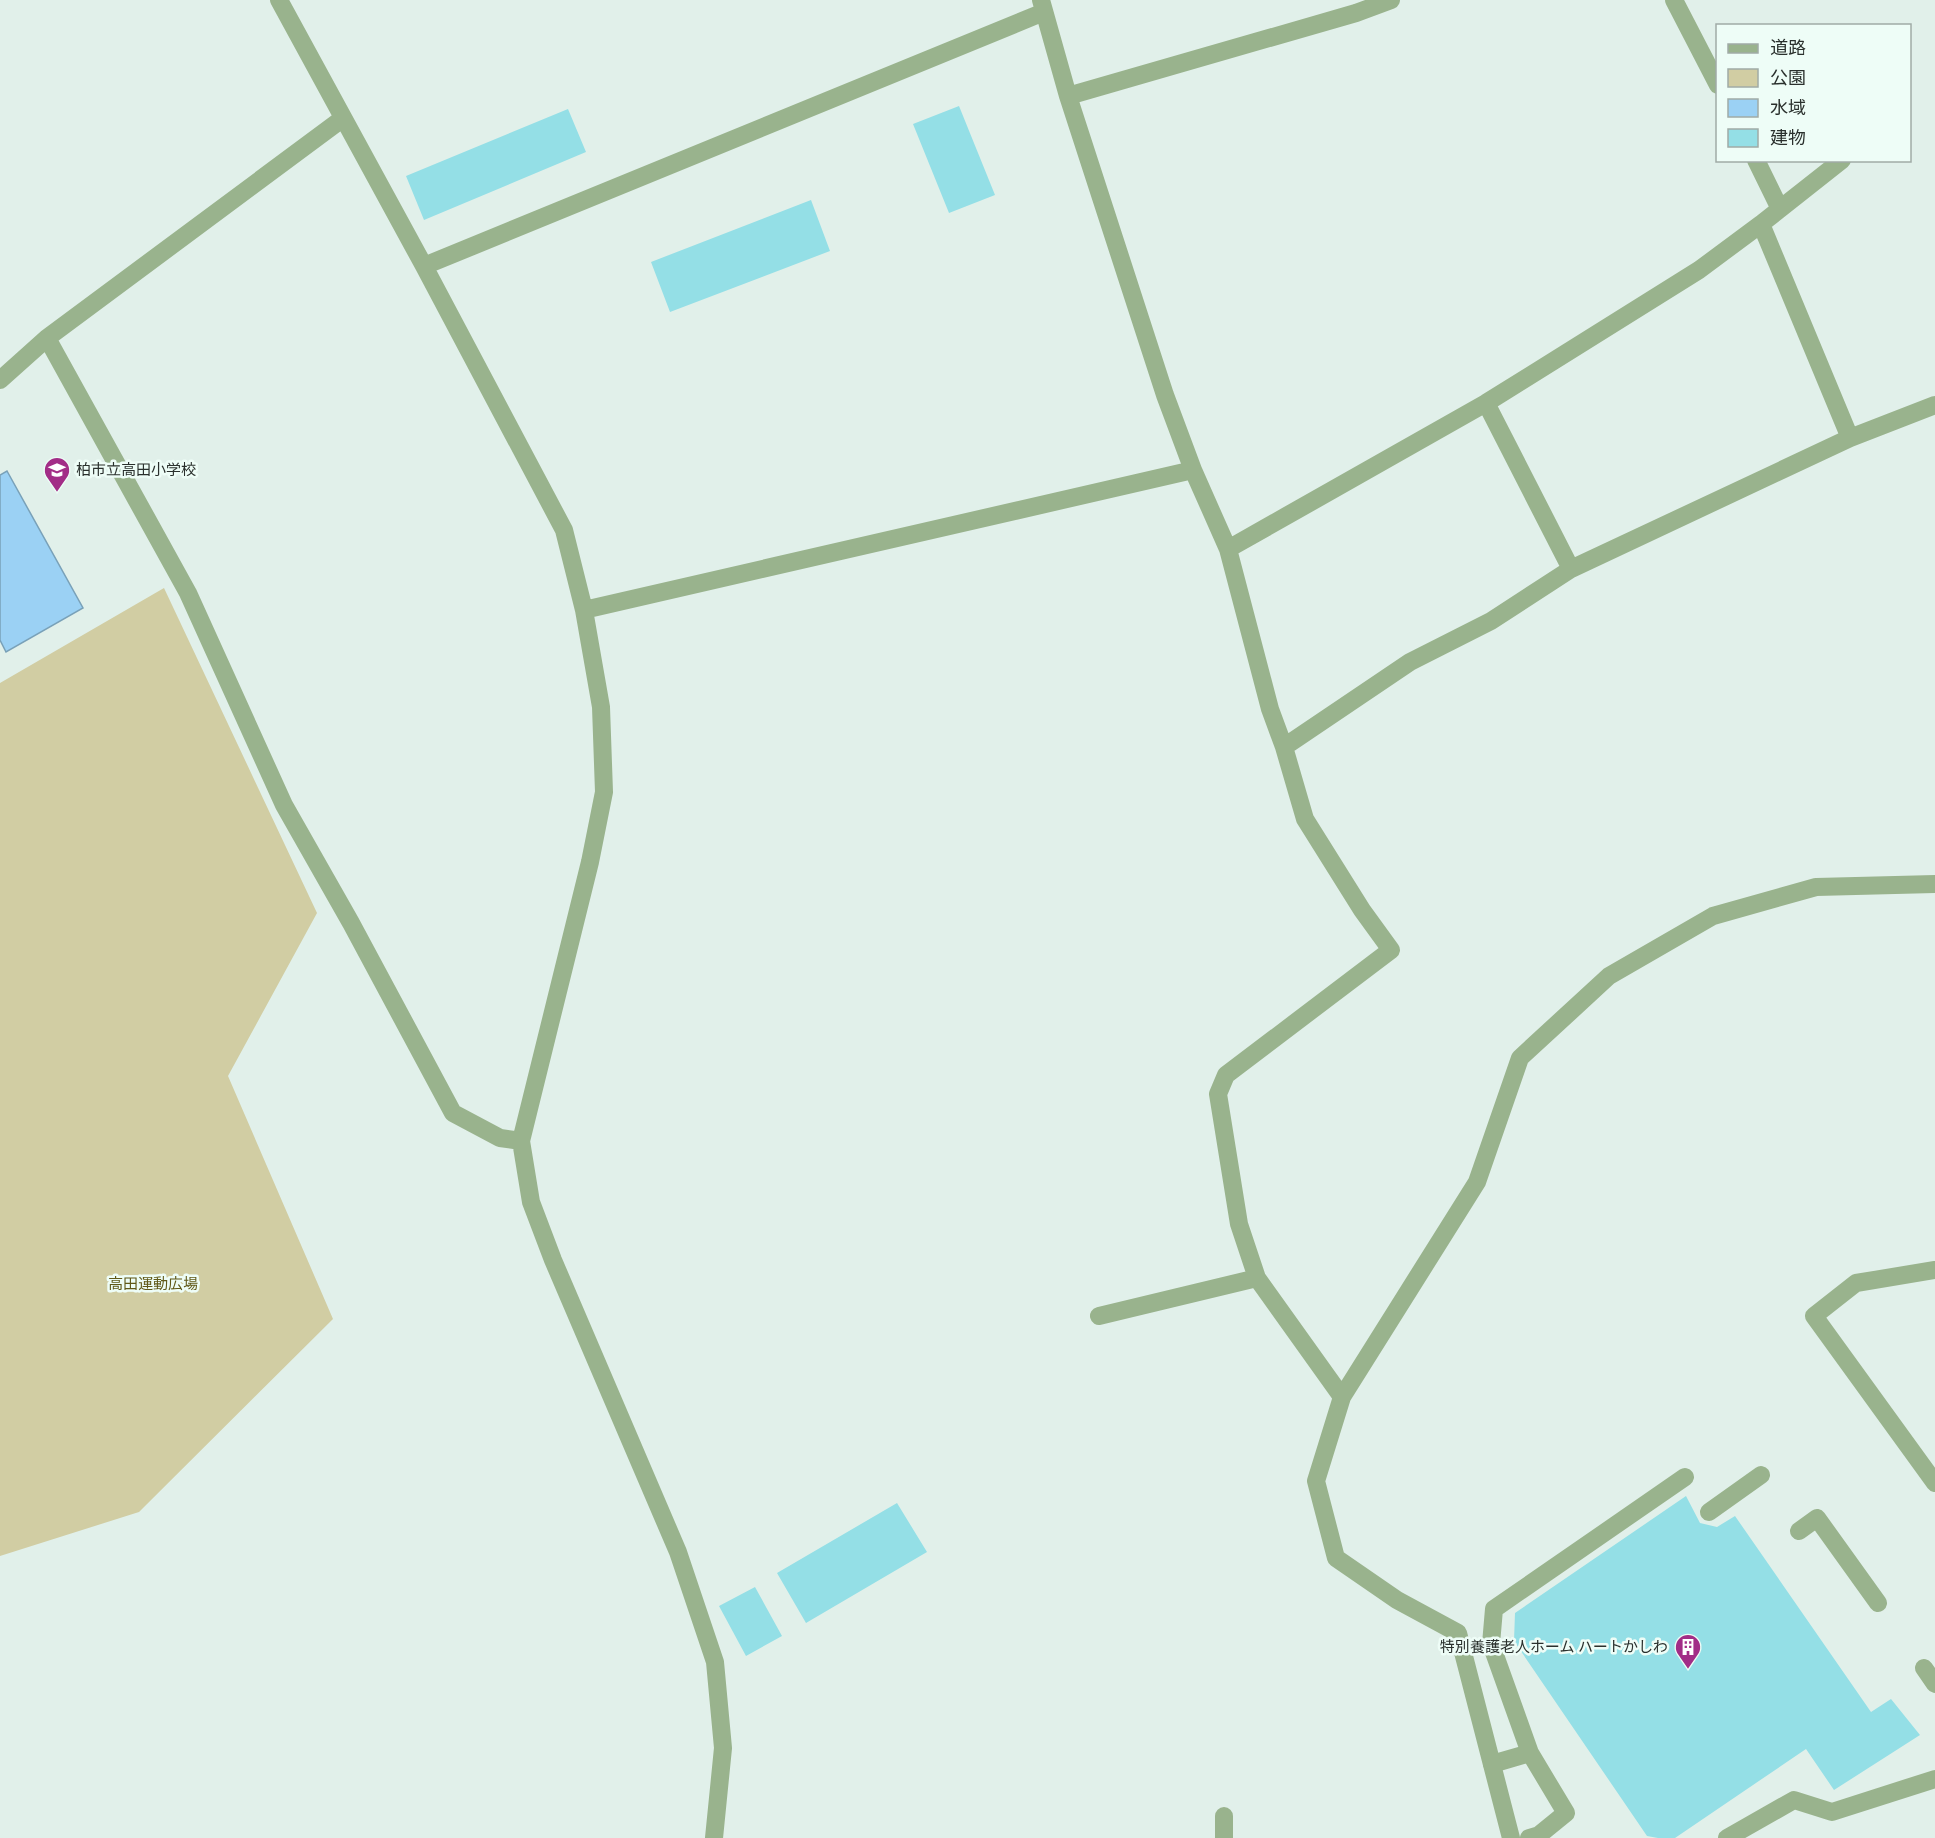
<svg xmlns="http://www.w3.org/2000/svg" width="1935" height="1838" viewBox="0 0 1935 1838" font-family="Ubuntu,'Noto Sans JP',sans-serif">
<rect width="100%" height="100%" fill="#e1f0ea"/>
<path fill="#d1cda3" d="M 164,588 L 317,913 L 228,1076 L 333,1319 L 139,1512 L 0,1556 L 0,683 Z"/>
<path fill="#9bd1f4" stroke="#79a1b8" stroke-width="1.5" d="M 7,471 L 83,608 L 6,652 L 0,640 L 0,475 Z"/>
<path fill="#94dfe6" d="M 959,106 L 995,195 L 949,213 L 913,124 Z
M 568,109 L 586,152 L 424,220 L 406,176 Z
M 811,200 L 830,251 L 670,312 L 651,262 Z
M 1686,1496 L 1700,1523 L 1717,1527 L 1735,1516 L 1871,1712 L 1891,1699 L 1920,1735 L 1834,1790 L 1806,1749 L 1675,1838 L 1658,1838 L 1647,1836 L 1514,1641 L 1515,1613 Z
M 897,1503 L 927,1552 L 806,1623 L 777,1573 Z
M 755,1587 L 782,1636 L 746,1656 L 719,1606 Z"/>
<g fill="none" stroke-linecap="round" stroke-linejoin="round">
<path stroke="#99b38d" stroke-width="18" d="M 1709,1512 L 1761,1475
M 1799,1531 L 1817,1518 L 1878,1603
M 1924,1668 L 1935,1684
M 1530,1753 L 1491,1644 L 1494,1609 L 1685,1477
M 1492,1764 L 1530,1753 L 1566,1813 L 1539,1835 L 1529,1838
M 1727,1838 L 1794,1800 L 1832,1812 L 1935,1779"/>
<path stroke="#99b38d" stroke-width="18" d="M 279,0 L 424,266 L 564,530 L 584,610 L 601,707 L 604,792 L 590,862 L 521,1141 L 531,1202 L 553,1260 L 678,1552 L 715,1662 L 723,1748 L 714,1838
M 1041,0 L 1068,96 L 1165,395 L 1193,470 L 1228,549 L 1270,709 L 1284,747 L 1410,662 L 1491,621 L 1571,569
M 1674,0 L 1718,85
M 1068,96 L 1356,13 L 1391,0
M 1756,160 L 1780,209 L 1761,224 L 1850,438
M 1780,209 L 1842,160
M 424,266 L 1044,12
M 47,338 L 188,593 L 284,805 L 351,923 L 453,1113 L 500,1138 L 521,1141
M 0,380 L 47,338 L 342,119
M 1486,403 L 1571,569 L 1850,438 L 1935,405
M 1228,549 L 1486,403 L 1699,270 L 1761,224
M 584,610 L 1193,470
M 1284,747 L 1305,819 L 1362,910 L 1391,950 L 1226,1075 L 1218,1094 L 1239,1224 L 1257,1278 L 1342,1397 L 1477,1182 L 1520,1058 L 1609,976 L 1713,916 L 1816,887 L 1935,884
M 1935,1270 L 1856,1283 L 1814,1316 L 1935,1483
M 1099,1316 L 1257,1278
M 1342,1397 L 1316,1481 L 1336,1558 L 1397,1600 L 1458,1633 L 1511,1838
M 1224,1816 L 1224,1838"/>
</g>
<defs>
<g id="school-pin" transform="scale(1.35)"><path d="M0 17L-7.5 6A9.5 9.5 0 1 1 7.5 6Z" fill="#a22d87" stroke="#eefdf7"/><path d="M0-5L7-2L0 1L-7-2ZM-4 1L0 2.5L4 1V4Q0 6-4 4Z" fill="#fff"/></g>
<g id="building-pin" transform="scale(1.35)"><path d="M0 17L-7.5 6A9.5 9.5 0 1 1 7.5 6Z" fill="#a22d87" stroke="#eefdf7"/><path d="M-4-6H4V6H1V3H-1V6H-4ZM-2.5-4.3h1.7v1.8h-1.7ZM.8-4.3h1.7v1.8H.8ZM-2.5-1h1.7V.8h-1.7ZM.8-1h1.7V.8H.8Z" fill="#fff"/></g>
</defs>
<g fill-rule="evenodd">
<use href="#school-pin" x="57" y="470"/>
<use href="#building-pin" x="1688" y="1647"/>
</g>
<g text-anchor="middle" stroke-width="5" stroke-linejoin="round" paint-order="stroke">
<g font-size="15" fill="#2a302d" stroke="#eefdf7" text-anchor="start">
<text x="76" y="475">柏市立高田小学校</text>
<text x="1668" y="1652" text-anchor="end">特別養護老人ホーム ハートかしわ</text>
</g>
<g font-size="15" fill="#605918" stroke="#eefdf7">
<text x="153" y="1289">高田運動広場</text>
</g>
</g>
<rect x="1716" y="24" width="195" height="138" fill="#eefdf7" stroke="#a0aba6" stroke-width="1.5"/>
<rect x="1728" y="44" width="30" height="9" fill="#99b38d" stroke="#a0aba6" stroke-width="1.5"/>
<text x="1770" y="54" font-size="18" fill="#2a302d">道路</text>
<rect x="1728" y="69" width="30" height="18" fill="#d1cda3" stroke="#a0aba6" stroke-width="1.5"/>
<text x="1770" y="84" font-size="18" fill="#2a302d">公園</text>
<rect x="1728" y="99" width="30" height="18" fill="#9bd1f4" stroke="#a0aba6" stroke-width="1.5"/>
<text x="1770" y="114" font-size="18" fill="#2a302d">水域</text>
<rect x="1728" y="129" width="30" height="18" fill="#94dfe6" stroke="#a0aba6" stroke-width="1.5"/>
<text x="1770" y="144" font-size="18" fill="#2a302d">建物</text>
</svg>
